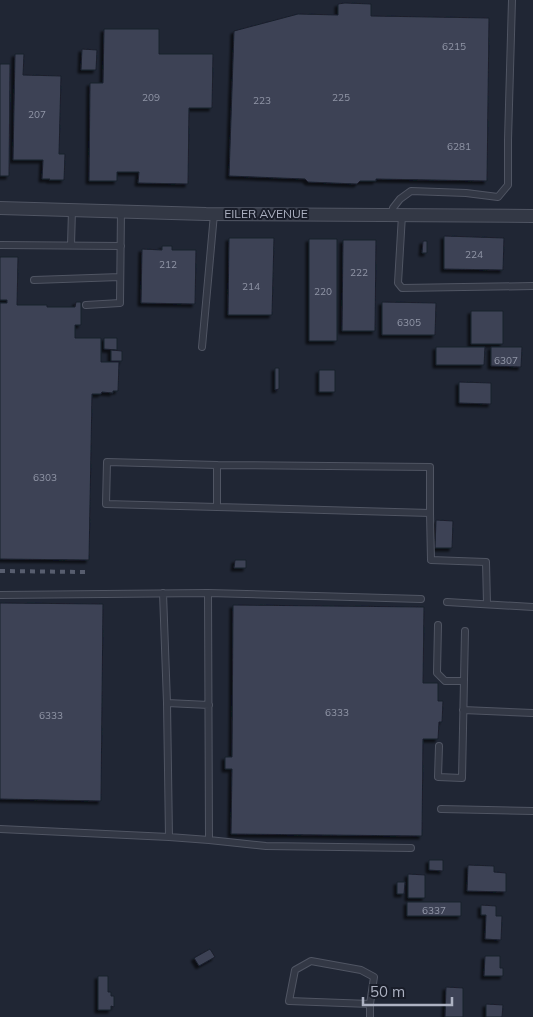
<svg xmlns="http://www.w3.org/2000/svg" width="533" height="1017" viewBox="0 0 533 1017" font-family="Mulish,sans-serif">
<defs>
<filter id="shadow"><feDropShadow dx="-3" dy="3" stdDeviation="1" flood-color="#0009"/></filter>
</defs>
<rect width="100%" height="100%" fill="#202634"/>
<path fill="#3c4355" stroke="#1a1f2c" filter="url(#shadow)" d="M 345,3 L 371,4 L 371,16 L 489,18 L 487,181 L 376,179 L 376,181 L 360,181 L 357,184 L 308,182 L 305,179 L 229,176 L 234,31 L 298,14 L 338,15 L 338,4 Z
M 104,29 L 159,29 L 159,54 L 213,54 L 212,108 L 189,108 L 188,184 L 138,183 L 139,172 L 117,172 L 117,181 L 89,181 L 90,83 L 103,83 Z
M 82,49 L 97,50 L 96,70 L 81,70 Z
M 15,54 L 24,54 L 23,75 L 61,76 L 59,154 L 65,154 L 64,180 L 49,180 L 50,179 L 42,179 L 43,160 L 13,160 Z
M 0,64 L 10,64 L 9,176 L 0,176 Z
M 444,236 L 504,238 L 503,270 L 444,269 Z
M 229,238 L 274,238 L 272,315 L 228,315 Z
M 309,239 L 337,239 L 337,341 L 309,341 Z
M 343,240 L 376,240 L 375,331 L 342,331 Z
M 423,241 L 427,241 L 427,253 L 422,253 Z
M 162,246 L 172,246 L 172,250 L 196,250 L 195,304 L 141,303 L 142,249 L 162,250 Z
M 0,257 L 18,257 L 17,305 L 47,305 L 47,307 L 75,307 L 76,302 L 81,302 L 81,325 L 75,325 L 75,338 L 101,338 L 101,362 L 119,362 L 118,391 L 113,391 L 113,393 L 102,392 L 101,394 L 92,394 L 89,560 L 0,559 L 0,303 L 7,303 L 7,300 L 0,300 Z
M 382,302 L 436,303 L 435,335 L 382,335 Z
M 471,311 L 503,311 L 503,344 L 471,344 Z
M 104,338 L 117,338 L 117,350 L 104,349 Z
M 436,347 L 485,347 L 484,365 L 436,365 Z
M 491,347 L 522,347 L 521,367 L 491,366 Z
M 111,350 L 122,351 L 122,361 L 111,361 Z
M 275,368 L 279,368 L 279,389 L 275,390 Z
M 319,370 L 335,370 L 335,392 L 319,392 Z
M 459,382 L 491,383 L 491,404 L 459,403 Z
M 436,520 L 453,521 L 452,548 L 435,548 Z
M 235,560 L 246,560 L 246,568 L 234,568 Z
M 0,603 L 103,604 L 101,801 L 0,799 Z
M 233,605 L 424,607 L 423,683 L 438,683 L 438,701 L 443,701 L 442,722 L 439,722 L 438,739 L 423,739 L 422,836 L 231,834 L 232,769 L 225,769 L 225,757 L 232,757 Z
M 429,860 L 443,860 L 443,871 L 429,870 Z
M 468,865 L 494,866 L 494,872 L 506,873 L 506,892 L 467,891 Z
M 408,874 L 425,875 L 425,898 L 408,898 Z
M 397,882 L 405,882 L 404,894 L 397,894 Z
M 407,902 L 461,902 L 461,916 L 407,916 Z
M 481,905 L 496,906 L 496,916 L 502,916 L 501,940 L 485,939 L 486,915 L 481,915 Z
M 210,949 L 215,957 L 199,966 L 194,958 Z
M 485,956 L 500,956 L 500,968 L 503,968 L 503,976 L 484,976 Z
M 98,976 L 108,976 L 108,992 L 111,992 L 111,996 L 114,996 L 114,1007 L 111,1006 L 111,1010 L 98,1010 Z
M 446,987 L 463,988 L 463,1017 L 445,1017 Z
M 486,1004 L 503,1005 L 502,1017 L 486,1017 Z"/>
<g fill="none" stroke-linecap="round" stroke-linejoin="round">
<g stroke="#505563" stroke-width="8">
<path id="lane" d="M 391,215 L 393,208 L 400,199 L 411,191 L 466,193 L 498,197 L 508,185 L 508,140 L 512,0
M 402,215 L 398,283 L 402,288 L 533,286
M 0,245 L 121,246
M 71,245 L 72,210
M 34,280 L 120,277
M 86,305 L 120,303 L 121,211
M 202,347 L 214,214
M 217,465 L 107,462 L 106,504 L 217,507
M 430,513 L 430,467 L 217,465 L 217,507 L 430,513 L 431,560 L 486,562 L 487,604
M 163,593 L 167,703 L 169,837
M 0,595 L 208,593
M 447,602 L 533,607
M 438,625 L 437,673 L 445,681 L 464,681
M 167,703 L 209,705
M 463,710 L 533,713
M 439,746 L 438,777 L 462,778 L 465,631
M 441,809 L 533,811
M 0,829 L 169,837 L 209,840 L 266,846 L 411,848
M 209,840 L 208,593 L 421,599
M 370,1017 L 370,1004 L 289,1001 L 295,970 L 311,961 L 361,970 L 374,977 L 370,1004"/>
</g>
<g stroke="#505563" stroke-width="14">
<path id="street" d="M 0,208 L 206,214 L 533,216"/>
</g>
<use href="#lane" stroke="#333845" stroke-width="6"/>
<use href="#street" stroke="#333845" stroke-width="12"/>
<path stroke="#575d6e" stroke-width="4" stroke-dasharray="5 5" stroke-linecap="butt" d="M 0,571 L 85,572"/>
</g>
<g text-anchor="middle" stroke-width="4" stroke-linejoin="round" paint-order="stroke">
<g font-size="10" fill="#9196a7">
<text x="454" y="50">6215</text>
<text x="151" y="101">209</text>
<text x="341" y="101">225</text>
<text x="262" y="104">223</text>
<text x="37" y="118">207</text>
<text x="459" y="150">6281</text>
<text x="474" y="258">224</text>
<text x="168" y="268">212</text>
<text x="359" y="276">222</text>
<text x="251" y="290">214</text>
<text x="323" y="295">220</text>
<text x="409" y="326">6305</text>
<text x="506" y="364">6307</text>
<text x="45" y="481">6303</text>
<text x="337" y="716">6333</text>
<text x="51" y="719">6333</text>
<text x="434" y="914">6337</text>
</g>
<g font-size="12" fill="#adb2c2" stroke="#191d29">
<text x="266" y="218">EILER AVENUE</text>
</g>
</g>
<path d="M363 997v8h89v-8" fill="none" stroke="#adb2c2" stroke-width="2.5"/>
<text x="370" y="997" font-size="15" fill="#adb2c2" stroke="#191d29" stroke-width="4" paint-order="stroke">50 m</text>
</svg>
